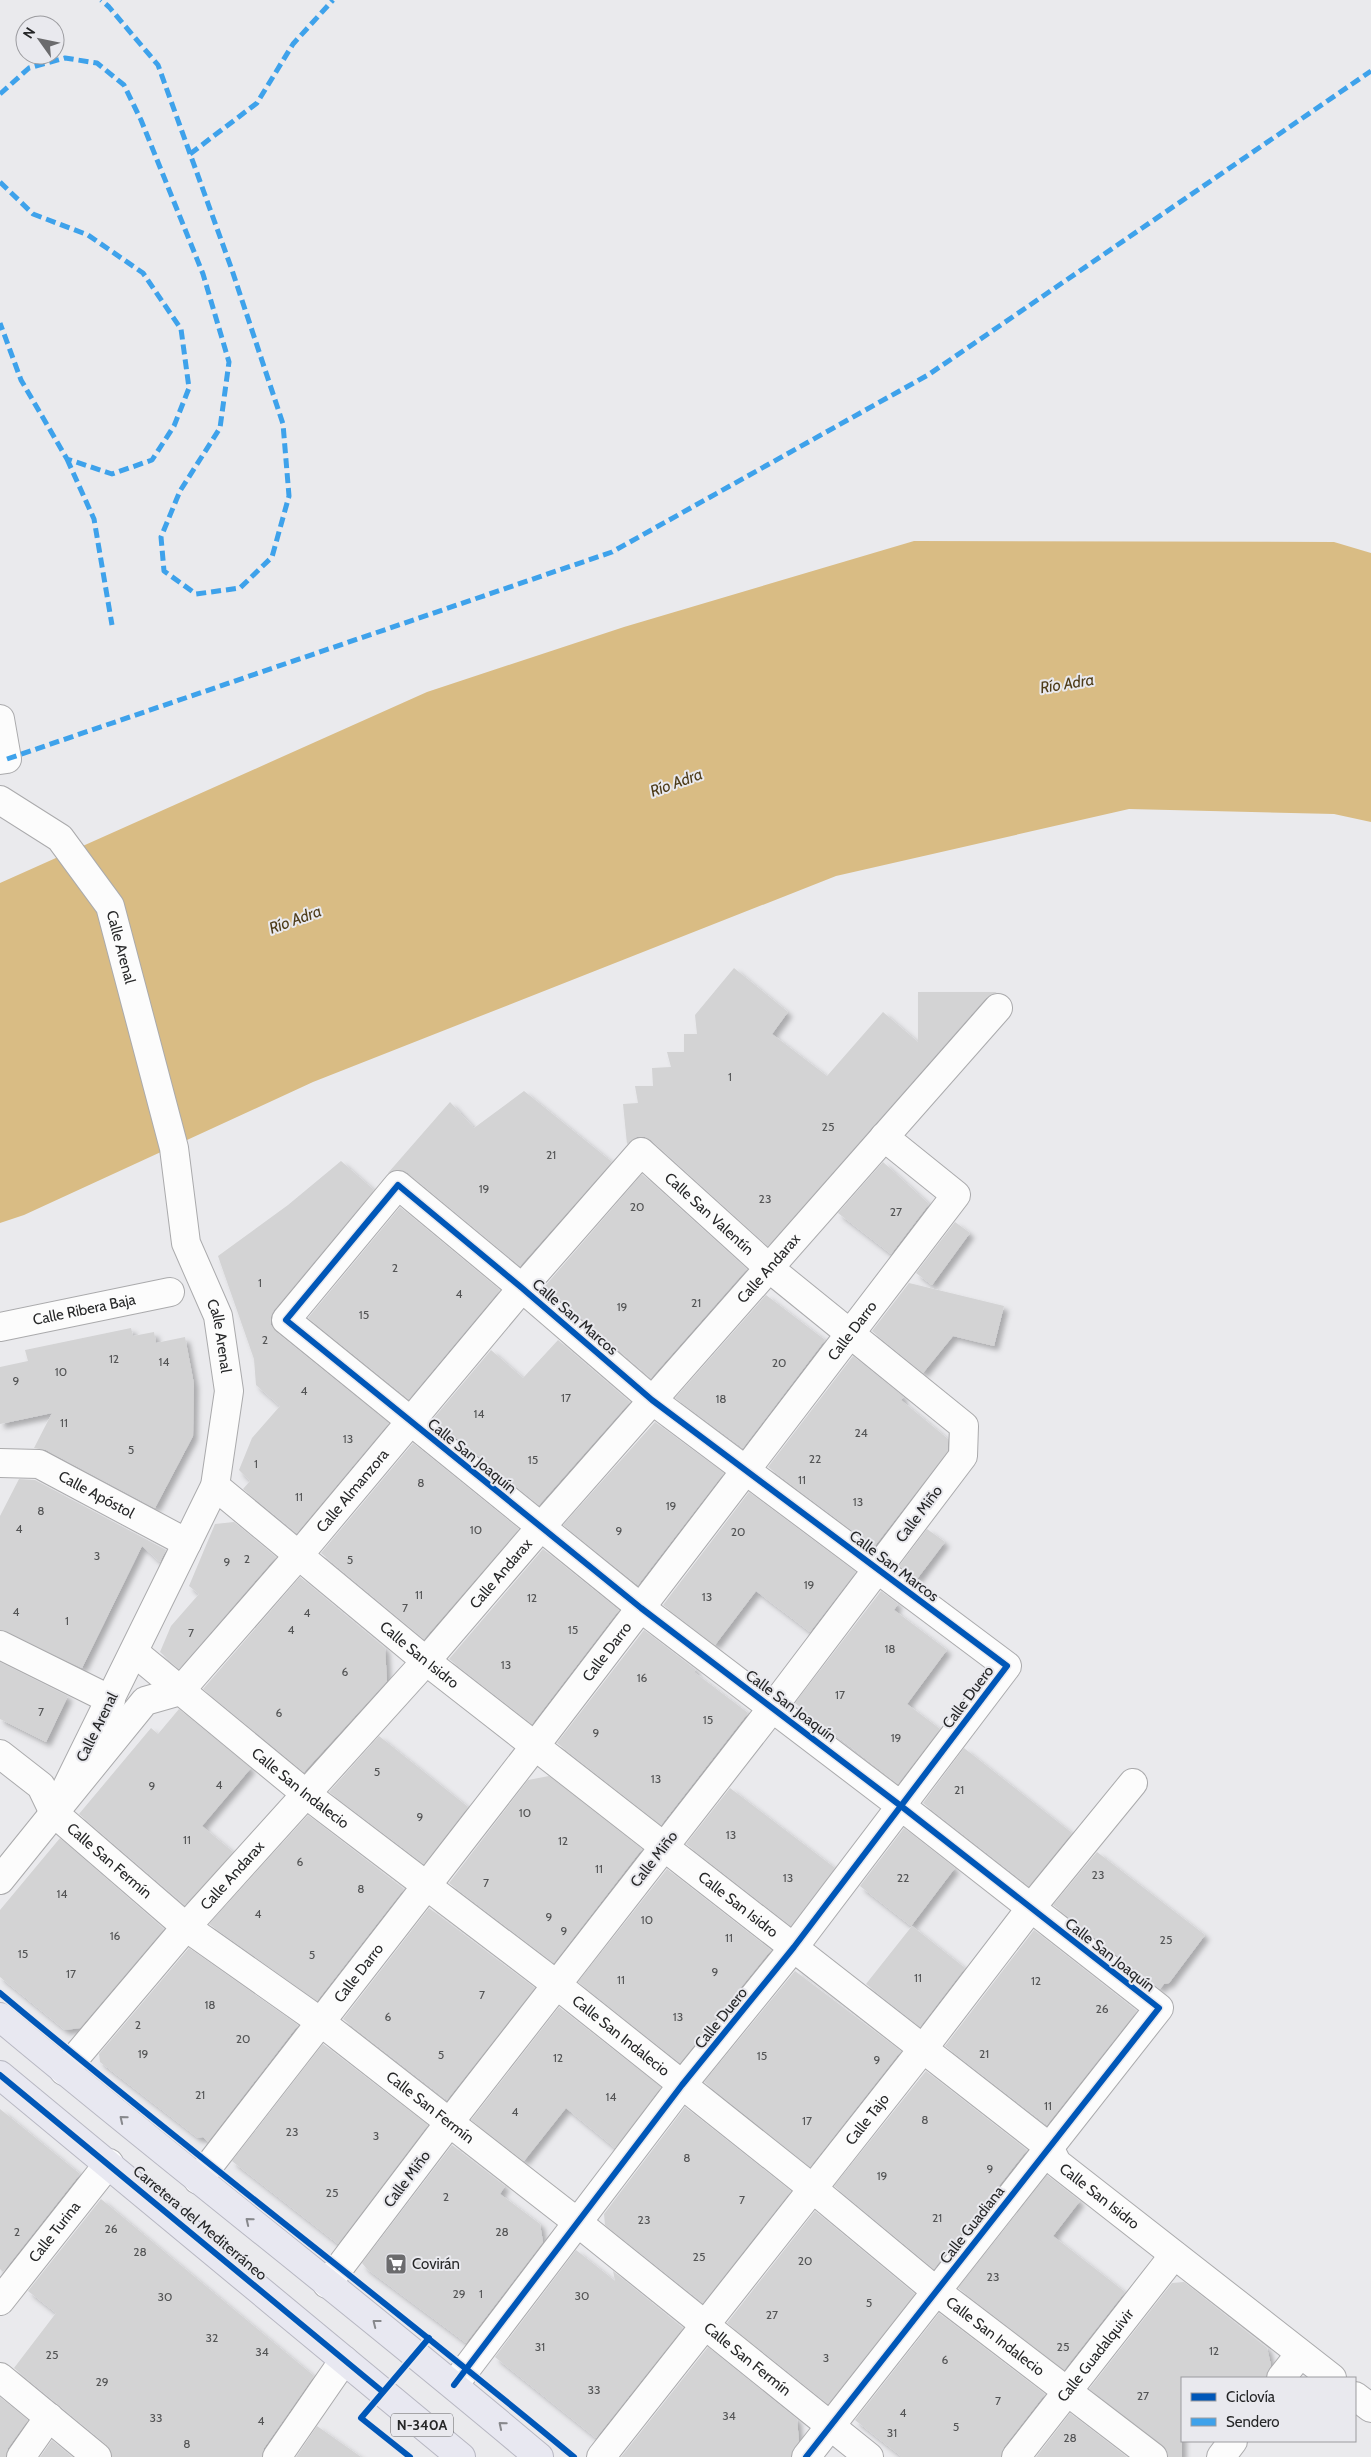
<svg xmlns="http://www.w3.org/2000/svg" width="1371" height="2457" viewBox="0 0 1371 2457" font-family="Cabin,sans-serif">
<defs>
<filter id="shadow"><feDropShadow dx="4.5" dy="4.5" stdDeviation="2.5" flood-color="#0004"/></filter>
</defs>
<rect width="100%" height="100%" fill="#eaeaed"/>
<path fill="#d9bc84" d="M 914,541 L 1334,542 L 1371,553 L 1371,822 L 1334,814 L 1129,809 L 836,876 L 313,1082 L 24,1215 L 0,1223 L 0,883 L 427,692 L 624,627 Z"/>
<path fill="#d3d3d4" filter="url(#shadow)" d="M 734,968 L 788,1012 L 772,1034 L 827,1076 L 883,1012 L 918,1042 L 918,992 L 997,992 L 986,998 L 768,1246 L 651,1140 L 645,1137 L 637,1137 L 627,1144 L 623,1104 L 638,1103 L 635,1086 L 653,1086 L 652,1068 L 671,1067 L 667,1052 L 684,1052 L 684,1034 L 697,1034 L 695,1015 Z
M 524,1091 L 612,1162 L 520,1266 L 408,1173 L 400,1170 L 388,1173 L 450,1102 L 474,1128 Z
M 341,1161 L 374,1190 L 274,1310 L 271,1317 L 271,1325 L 276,1332 L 389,1423 L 297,1533 L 243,1489 L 250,1481 L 239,1470 L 252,1438 L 280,1406 L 256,1385 L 254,1359 L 218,1256 L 288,1205 Z
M 883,1162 L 929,1204 L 891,1254 L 838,1213 Z
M 642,1174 L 747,1269 L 651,1378 L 545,1286 Z
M 400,1207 L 500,1290 L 409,1399 L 308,1318 Z
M 955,1222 L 970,1233 L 932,1285 L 916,1273 Z
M 909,1283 L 1004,1306 L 994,1346 L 953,1336 L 923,1373 L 872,1331 Z
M 766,1295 L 825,1340 L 743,1448 L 675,1398 Z
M 131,1328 L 133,1336 L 154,1332 L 156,1343 L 185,1337 L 194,1384 L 193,1436 L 155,1508 L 46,1450 L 34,1448 L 52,1413 L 0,1424 L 0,1367 L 28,1361 L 25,1350 Z
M 558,1340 L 630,1402 L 539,1505 L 433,1419 L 491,1350 L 523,1378 Z
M 853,1356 L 904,1397 L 901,1400 L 948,1439 L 948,1451 L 874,1547 L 768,1467 Z
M 655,1422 L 724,1473 L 638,1585 L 563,1525 Z
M 413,1443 L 519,1529 L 424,1639 L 321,1553 Z
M 19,1479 L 35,1480 L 166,1550 L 160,1562 L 142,1546 L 82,1668 L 0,1630 L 0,1516 Z
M 749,1492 L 856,1572 L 810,1632 L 756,1591 L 715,1645 L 663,1605 Z
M 234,1522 L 276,1557 L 179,1669 L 160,1652 L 171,1626 L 199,1594 L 189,1586 L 215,1524 Z
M 927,1529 L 945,1542 L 917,1579 L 899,1566 Z
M 543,1549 L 619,1610 L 532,1724 L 449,1659 Z
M 300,1577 L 385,1648 L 387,1681 L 304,1772 L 203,1689 Z
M 881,1591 L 898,1604 L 894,1610 L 947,1650 L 907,1704 L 940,1729 L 898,1784 L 795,1703 Z
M 644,1630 L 696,1670 L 694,1672 L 748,1713 L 661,1825 L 557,1743 Z
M 0,1662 L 68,1696 L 46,1742 L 0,1719 Z
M 179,1709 L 251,1768 L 202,1826 L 233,1852 L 185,1905 L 79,1814 L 151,1728 L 158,1734 Z
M 379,1736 L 468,1807 L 424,1864 L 329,1792 Z
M 964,1748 L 1072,1833 L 1029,1886 L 923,1803 Z
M 549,1776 L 642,1849 L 554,1963 L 449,1883 L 528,1780 Z
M 730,1788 L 835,1868 L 791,1926 L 686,1844 Z
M 308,1815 L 404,1889 L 317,2001 L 209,1924 Z
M 904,1828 L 955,1868 L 911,1926 L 860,1886 Z
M 60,1838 L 164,1929 L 80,2028 L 65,2030 L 0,1977 L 0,1910 Z
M 1097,1852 L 1205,1935 L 1169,1983 L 1164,1984 L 1160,1989 L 1053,1905 Z
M 667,1869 L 771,1950 L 680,2063 L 578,1982 Z
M 429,1908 L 535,1988 L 447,2100 L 343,2019 Z
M 912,1926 L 965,1968 L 920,2027 L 866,1984 Z
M 1034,1930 L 1137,2011 L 1047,2125 L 945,2046 Z
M 189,1948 L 298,2025 L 208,2142 L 203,2137 L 198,2138 L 100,2062 L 99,2054 Z
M 795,1971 L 901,2051 L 810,2167 L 704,2082 Z
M 559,2007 L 661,2087 L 615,2148 L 566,2108 L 524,2161 L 471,2120 Z
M 323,2044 L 428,2125 L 338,2244 L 232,2161 Z
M 926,2071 L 1027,2150 L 934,2269 L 834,2186 Z
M 685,2107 L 791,2191 L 703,2303 L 605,2225 L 604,2214 Z
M 0,2109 L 80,2174 L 3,2272 L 0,2269 Z
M 452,2145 L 505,2186 L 500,2194 L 540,2224 L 543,2242 L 466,2343 L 367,2269 L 362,2263 Z
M 1047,2175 L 1080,2201 L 1053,2236 L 1125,2292 L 1064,2370 L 958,2288 Z
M 101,2199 L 314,2376 L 264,2448 L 262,2457 L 112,2457 L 107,2445 L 14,2368 L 56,2313 L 28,2291 Z
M 815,2211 L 915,2294 L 828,2404 L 727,2323 Z
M 576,2250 L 615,2281 L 613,2271 L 683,2328 L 596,2438 L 495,2357 Z
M 1184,2282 L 1267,2348 L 1271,2365 L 1266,2378 L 1182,2378 L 1182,2457 L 1168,2457 L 1167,2451 L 1162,2445 L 1089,2389 L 1172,2283 Z
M 939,2313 L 1045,2394 L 1004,2447 L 1001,2457 L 902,2457 L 855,2420 Z
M 708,2347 L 797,2419 L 799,2441 L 791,2457 L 621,2457 Z
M 0,2397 L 28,2420 L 8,2448 L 6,2457 L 0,2457 Z
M 1070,2413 L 1127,2457 L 1036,2457 Z
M 317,2426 L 361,2457 L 296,2457 Z
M 52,2440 L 72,2457 L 40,2457 Z"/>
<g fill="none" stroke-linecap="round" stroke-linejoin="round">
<g stroke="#aaaaac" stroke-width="30">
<g id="minor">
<path d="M 0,719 L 7,759 L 0,760"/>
<path id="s1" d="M 0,800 L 60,838 L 110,906 L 174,1148 L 186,1243 L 218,1316 L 229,1391 L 215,1486 L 54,1813 L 0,1880"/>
<path id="s2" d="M 0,1327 L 170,1292"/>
<path id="s3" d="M 0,1463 L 39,1464 L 187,1543"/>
<path id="s4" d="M 215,1486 L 426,1661 L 1049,2147 L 1057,2163 L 1332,2378"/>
<path d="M 0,1645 L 111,1700"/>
<path id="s5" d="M 134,1652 L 306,1794 L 557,1985 L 812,2188 L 936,2291 L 1153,2457"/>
<path id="s6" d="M 0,1754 L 41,1786 L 54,1813 L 186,1927 L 322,2023 L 577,2222 L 869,2457"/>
<path id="s7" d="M 54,1813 L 145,1701 L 180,1691 L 298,1556 L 522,1288 L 641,1152 L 769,1268 L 964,1426 L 963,1456 L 773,1707 L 449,2123 L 327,2284"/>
<path id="s8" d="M 64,2071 L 186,1927 L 426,1661 L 540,1528 L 998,1008"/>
<path id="s9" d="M 198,2180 L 535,1746 L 956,1195 L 884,1137"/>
<path id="s10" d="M 0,2301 L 109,2163"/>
<path d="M 0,2377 L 97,2457"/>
<path d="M 1281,2378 L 1300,2354"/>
<path d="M 454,2385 L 682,2085 L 794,1947 L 1007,1666 L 652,1400 L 522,1288 L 398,1185 L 286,1320 L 641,1608 L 901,1806 L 1159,2008 L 806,2457"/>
<path d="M 1355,2396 L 1371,2408"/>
<path d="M 21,2457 L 49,2417"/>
<path d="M 277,2457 L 344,2360"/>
<path id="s11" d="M 601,2457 L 922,2050 L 1030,1909 L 1133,1783"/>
<path id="s12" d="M 1016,2457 L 1174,2255"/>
<path d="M 1221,2457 L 1233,2441"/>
</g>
</g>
<g stroke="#b7b7c2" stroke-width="30">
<path id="highway" d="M 0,2017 C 178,2166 362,2307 539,2457
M 0,2075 L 461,2457"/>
</g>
<use href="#minor" stroke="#fcfcfc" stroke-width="28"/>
<use href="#highway" stroke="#e8e8f1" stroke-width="28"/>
<path stroke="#3ea2eb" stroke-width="5" stroke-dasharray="10 5" stroke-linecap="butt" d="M 0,94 L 29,68 L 65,58 L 97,63 L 124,85 L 141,120 L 203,274 L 229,362 L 220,428 L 180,491 L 161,537 L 164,571 L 196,594 L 240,588 L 272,557 L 289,496 L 283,424 L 232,270 L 158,65 L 109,7 L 101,0
M 190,154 L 257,103 L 293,44 L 333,0
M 0,182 L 33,214 L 88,235 L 143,273 L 181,329 L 189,388 L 174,426 L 152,460 L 112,474 L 67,459 L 21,380 L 0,323
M 67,459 L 94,519 L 112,625
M 7,759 L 612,552 L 928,375 L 1371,71"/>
<g stroke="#e9e9ee" stroke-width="9">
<path id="cycleway" d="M 0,1993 C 188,2151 385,2300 574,2457
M 0,2075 L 383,2392
M 454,2385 L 682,2085 L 794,1947 L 1007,1666 L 652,1400 L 522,1288 L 398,1185 L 286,1320 L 641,1608 L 901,1806 L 1159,2008 L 806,2457
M 410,2457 L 361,2418 L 429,2338"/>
</g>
<use href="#cycleway" stroke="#0057b8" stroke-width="6"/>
</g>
<defs><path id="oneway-chevron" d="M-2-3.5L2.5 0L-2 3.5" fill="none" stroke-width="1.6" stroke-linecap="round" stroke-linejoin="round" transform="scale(1.25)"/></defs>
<g stroke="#87888c">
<use href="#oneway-chevron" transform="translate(123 2119) rotate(-141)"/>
<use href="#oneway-chevron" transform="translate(249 2221) rotate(-141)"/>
<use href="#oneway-chevron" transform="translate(376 2323) rotate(-142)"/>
<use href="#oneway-chevron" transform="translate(502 2425) rotate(-140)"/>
</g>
<defs>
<g id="supermarket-square" transform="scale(1.125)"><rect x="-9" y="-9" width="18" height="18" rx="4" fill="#6b6b6d" stroke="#e9e9ee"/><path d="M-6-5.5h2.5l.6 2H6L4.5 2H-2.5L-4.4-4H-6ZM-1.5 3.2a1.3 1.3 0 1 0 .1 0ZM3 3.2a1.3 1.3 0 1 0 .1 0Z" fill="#fff"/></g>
</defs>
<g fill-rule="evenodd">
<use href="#supermarket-square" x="396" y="2264"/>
</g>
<g text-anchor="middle" stroke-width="4" stroke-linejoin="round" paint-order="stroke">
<g font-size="12" fill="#535455">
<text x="730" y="1081">1</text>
<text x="828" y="1131">25</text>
<text x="551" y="1159">21</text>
<text x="484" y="1193">19</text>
<text x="765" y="1203">23</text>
<text x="637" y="1211">20</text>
<text x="896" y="1216">27</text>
<text x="395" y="1272">2</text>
<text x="260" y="1287">1</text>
<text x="459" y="1298">4</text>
<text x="696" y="1307">21</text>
<text x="622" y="1311">19</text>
<text x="364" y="1319">15</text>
<text x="265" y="1344">2</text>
<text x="114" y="1363">12</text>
<text x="164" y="1366">14</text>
<text x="779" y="1367">20</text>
<text x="61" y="1376">10</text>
<text x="16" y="1385">9</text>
<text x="304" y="1395">4</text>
<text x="566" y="1402">17</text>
<text x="721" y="1403">18</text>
<text x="479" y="1418">14</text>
<text x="64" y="1427">11</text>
<text x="861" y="1437">24</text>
<text x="348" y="1443">13</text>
<text x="131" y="1454">5</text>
<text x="815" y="1463">22</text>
<text x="533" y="1464">15</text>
<text x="256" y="1468">1</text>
<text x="802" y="1484">11</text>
<text x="421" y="1487">8</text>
<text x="299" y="1501">11</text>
<text x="858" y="1506">13</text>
<text x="671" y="1510">19</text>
<text x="41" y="1515">8</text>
<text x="19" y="1533">4</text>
<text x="476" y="1534">10</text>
<text x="619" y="1535">9</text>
<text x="738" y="1536">20</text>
<text x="97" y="1560">3</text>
<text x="247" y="1563">2</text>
<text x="350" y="1564">5</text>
<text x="227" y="1566">9</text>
<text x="809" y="1589">19</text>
<text x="419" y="1599">11</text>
<text x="707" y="1601">13</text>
<text x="532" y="1602">12</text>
<text x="405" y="1612">7</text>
<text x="16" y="1616">4</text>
<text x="307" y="1617">4</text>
<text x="67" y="1625">1</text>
<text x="291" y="1634">4</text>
<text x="573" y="1634">15</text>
<text x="191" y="1637">7</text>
<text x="890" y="1653">18</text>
<text x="506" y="1669">13</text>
<text x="345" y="1676">6</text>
<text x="642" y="1682">16</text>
<text x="840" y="1699">17</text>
<text x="41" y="1716">7</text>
<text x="279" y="1717">6</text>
<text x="708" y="1724">15</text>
<text x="596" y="1737">9</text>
<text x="896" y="1742">19</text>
<text x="377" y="1776">5</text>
<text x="656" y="1783">13</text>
<text x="219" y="1789">4</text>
<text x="152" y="1790">9</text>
<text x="959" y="1794">21</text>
<text x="525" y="1817">10</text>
<text x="420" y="1821">9</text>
<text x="731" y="1839">13</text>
<text x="187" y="1844">11</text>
<text x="563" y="1845">12</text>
<text x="300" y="1866">6</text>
<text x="599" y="1873">11</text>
<text x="1098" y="1879">23</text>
<text x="788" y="1882">13</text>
<text x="903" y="1882">22</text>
<text x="486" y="1887">7</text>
<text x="361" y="1893">8</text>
<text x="62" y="1898">14</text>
<text x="258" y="1918">4</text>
<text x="549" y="1921">9</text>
<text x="647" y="1924">10</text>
<text x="564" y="1935">9</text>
<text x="115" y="1940">16</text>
<text x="729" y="1942">11</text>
<text x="1166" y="1944">25</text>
<text x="23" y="1958">15</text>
<text x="312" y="1959">5</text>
<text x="715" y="1976">9</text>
<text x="71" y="1978">17</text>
<text x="918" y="1982">11</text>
<text x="621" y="1984">11</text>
<text x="1036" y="1985">12</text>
<text x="482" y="1999">7</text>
<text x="210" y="2009">18</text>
<text x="1102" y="2013">26</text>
<text x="388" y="2021">6</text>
<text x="678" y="2021">13</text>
<text x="138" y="2029">2</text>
<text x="243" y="2043">20</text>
<text x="143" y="2058">19</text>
<text x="984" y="2058">21</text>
<text x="441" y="2059">5</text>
<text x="762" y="2060">15</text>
<text x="558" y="2062">12</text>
<text x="877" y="2064">9</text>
<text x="200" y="2099">21</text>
<text x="611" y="2101">14</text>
<text x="1048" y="2110">11</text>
<text x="515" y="2116">4</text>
<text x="925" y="2124">8</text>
<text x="807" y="2125">17</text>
<text x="292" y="2136">23</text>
<text x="376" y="2140">3</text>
<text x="687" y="2162">8</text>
<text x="990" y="2173">9</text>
<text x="882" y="2180">19</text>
<text x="332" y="2197">25</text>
<text x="446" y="2201">2</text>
<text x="742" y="2204">7</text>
<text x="937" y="2222">21</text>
<text x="644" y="2224">23</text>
<text x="111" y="2233">26</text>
<text x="17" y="2236">2</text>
<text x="502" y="2236">28</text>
<text x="140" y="2256">28</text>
<text x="699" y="2261">25</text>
<text x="805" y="2265">20</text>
<text x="993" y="2281">23</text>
<text x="459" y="2298">29</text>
<text x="481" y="2298">1</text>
<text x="582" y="2300">30</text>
<text x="165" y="2301">30</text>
<text x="869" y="2307">5</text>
<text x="772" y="2319">27</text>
<text x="212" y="2342">32</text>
<text x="540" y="2351">31</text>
<text x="1063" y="2351">25</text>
<text x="1214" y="2355">12</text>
<text x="262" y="2356">34</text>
<text x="52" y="2359">25</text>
<text x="826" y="2362">3</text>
<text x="945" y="2364">6</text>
<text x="102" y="2386">29</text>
<text x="594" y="2394">33</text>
<text x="1143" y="2400">27</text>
<text x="998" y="2405">7</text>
<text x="903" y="2417">4</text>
<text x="729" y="2420">34</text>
<text x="156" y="2422">33</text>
<text x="261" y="2425">4</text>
<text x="956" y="2431">5</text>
<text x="892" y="2437">31</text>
<text x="1070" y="2442">28</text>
<text x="187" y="2448">8</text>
</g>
<rect fill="#e9e9ee" stroke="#606163" stroke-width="1" x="391" y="2413.5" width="62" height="23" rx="4"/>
<g font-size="14" font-weight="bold" fill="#262728">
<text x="422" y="2430">N-340A</text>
</g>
<g font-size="15" fill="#262728" stroke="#e9e9ee">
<text dy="5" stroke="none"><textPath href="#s1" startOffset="198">Calle Arenal</textPath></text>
<text dy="5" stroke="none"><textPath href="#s7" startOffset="982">Calle San Valentín</textPath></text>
<text dy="5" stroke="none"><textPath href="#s8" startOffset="1068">Calle Andarax</textPath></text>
<text dy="5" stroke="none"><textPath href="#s2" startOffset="86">Calle Ribera Baja</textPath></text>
<text transform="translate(575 1317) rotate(41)" y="5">Calle San Marcos</text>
<text dy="5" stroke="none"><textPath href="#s9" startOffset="1072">Calle Darro</textPath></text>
<text dy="5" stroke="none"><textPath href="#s1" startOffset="601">Calle Arenal</textPath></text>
<text transform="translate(472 1456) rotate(39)" y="5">Calle San Joaquín</text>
<text dy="5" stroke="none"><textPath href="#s7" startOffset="445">Calle Almanzora</textPath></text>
<text dy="5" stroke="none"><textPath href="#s3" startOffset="104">Calle Apóstol</textPath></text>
<text transform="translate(919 1514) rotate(-53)" y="5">Calle Miño</text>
<text transform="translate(894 1566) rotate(37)" y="5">Calle San Marcos</text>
<text dy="5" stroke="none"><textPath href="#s8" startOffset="662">Calle Andarax</textPath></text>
<text dy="5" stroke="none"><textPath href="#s9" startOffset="668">Calle Darro</textPath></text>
<text dy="5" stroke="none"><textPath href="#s4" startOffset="265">Calle San Isidro</textPath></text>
<text transform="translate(968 1697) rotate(-53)" y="5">Calle Duero</text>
<text transform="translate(791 1706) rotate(37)" y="5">Calle San Joaquín</text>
<text transform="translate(97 1727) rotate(-64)" y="5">Calle Arenal</text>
<text dy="5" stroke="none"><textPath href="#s5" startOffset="215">Calle San Indalecio</textPath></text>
<text transform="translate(654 1859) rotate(-52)" y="5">Calle Miño</text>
<text dy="5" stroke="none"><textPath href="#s6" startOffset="155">Calle San Fermín</textPath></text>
<text dy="5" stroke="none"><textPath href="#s8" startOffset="258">Calle Andarax</textPath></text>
<text dy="5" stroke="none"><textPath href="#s4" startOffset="670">Calle San Isidro</textPath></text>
<text transform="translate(1110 1955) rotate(38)" y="5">Calle San Joaquín</text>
<text dy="5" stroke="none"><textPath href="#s9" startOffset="262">Calle Darro</textPath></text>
<text transform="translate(721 2018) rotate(-51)" y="5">Calle Duero</text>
<text dy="5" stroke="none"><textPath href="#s5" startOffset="620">Calle San Indalecio</textPath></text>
<text dy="5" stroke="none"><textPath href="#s6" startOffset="560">Calle San Fermín</textPath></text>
<text dy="5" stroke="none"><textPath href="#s11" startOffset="430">Calle Tajo</textPath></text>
<text transform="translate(407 2179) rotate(-53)" y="5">Calle Miño</text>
<text dy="5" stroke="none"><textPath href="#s4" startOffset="1136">Calle San Isidro</textPath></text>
<text transform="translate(200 2223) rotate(40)" y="5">Carretera del Mediterráneo</text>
<text transform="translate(972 2225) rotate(-52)" y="5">Calle Guadiana</text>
<text dy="5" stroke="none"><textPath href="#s10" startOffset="88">Calle Turina</textPath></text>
<text dy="5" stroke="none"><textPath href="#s5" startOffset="1100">Calle San Indalecio</textPath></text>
<text dy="5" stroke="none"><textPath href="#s12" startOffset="129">Calle Guadalquivir</textPath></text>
<text dy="5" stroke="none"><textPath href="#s6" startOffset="965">Calle San Fermín</textPath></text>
</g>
<g font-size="15" fill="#262728" stroke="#e9e9ee" text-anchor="start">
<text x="412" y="2269">Covirán</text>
</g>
<g font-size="16" font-style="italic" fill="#4d3b18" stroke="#e9e9ee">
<text transform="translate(1067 683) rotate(-9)" y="6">Río Adra</text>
<text transform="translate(676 782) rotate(-20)" y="6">Río Adra</text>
<text transform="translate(295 919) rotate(-20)" y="6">Río Adra</text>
</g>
</g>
<rect x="1181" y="2377" width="175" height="65" fill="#e9e9ee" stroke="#9b9b9f"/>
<rect x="1191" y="2393" width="25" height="8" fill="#0057b8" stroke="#9b9b9f"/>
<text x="1226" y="2402" font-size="15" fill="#262728">Ciclovía</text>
<rect x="1191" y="2418" width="25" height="8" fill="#3ea2eb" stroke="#9b9b9f"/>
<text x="1226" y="2427" font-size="15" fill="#262728">Sendero</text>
<g transform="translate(40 40) rotate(303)"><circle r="24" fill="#e9e9ee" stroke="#9b9b9f"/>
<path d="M0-4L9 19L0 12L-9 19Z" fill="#6b6b6d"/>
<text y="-8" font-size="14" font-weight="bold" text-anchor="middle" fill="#262728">N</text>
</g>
</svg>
